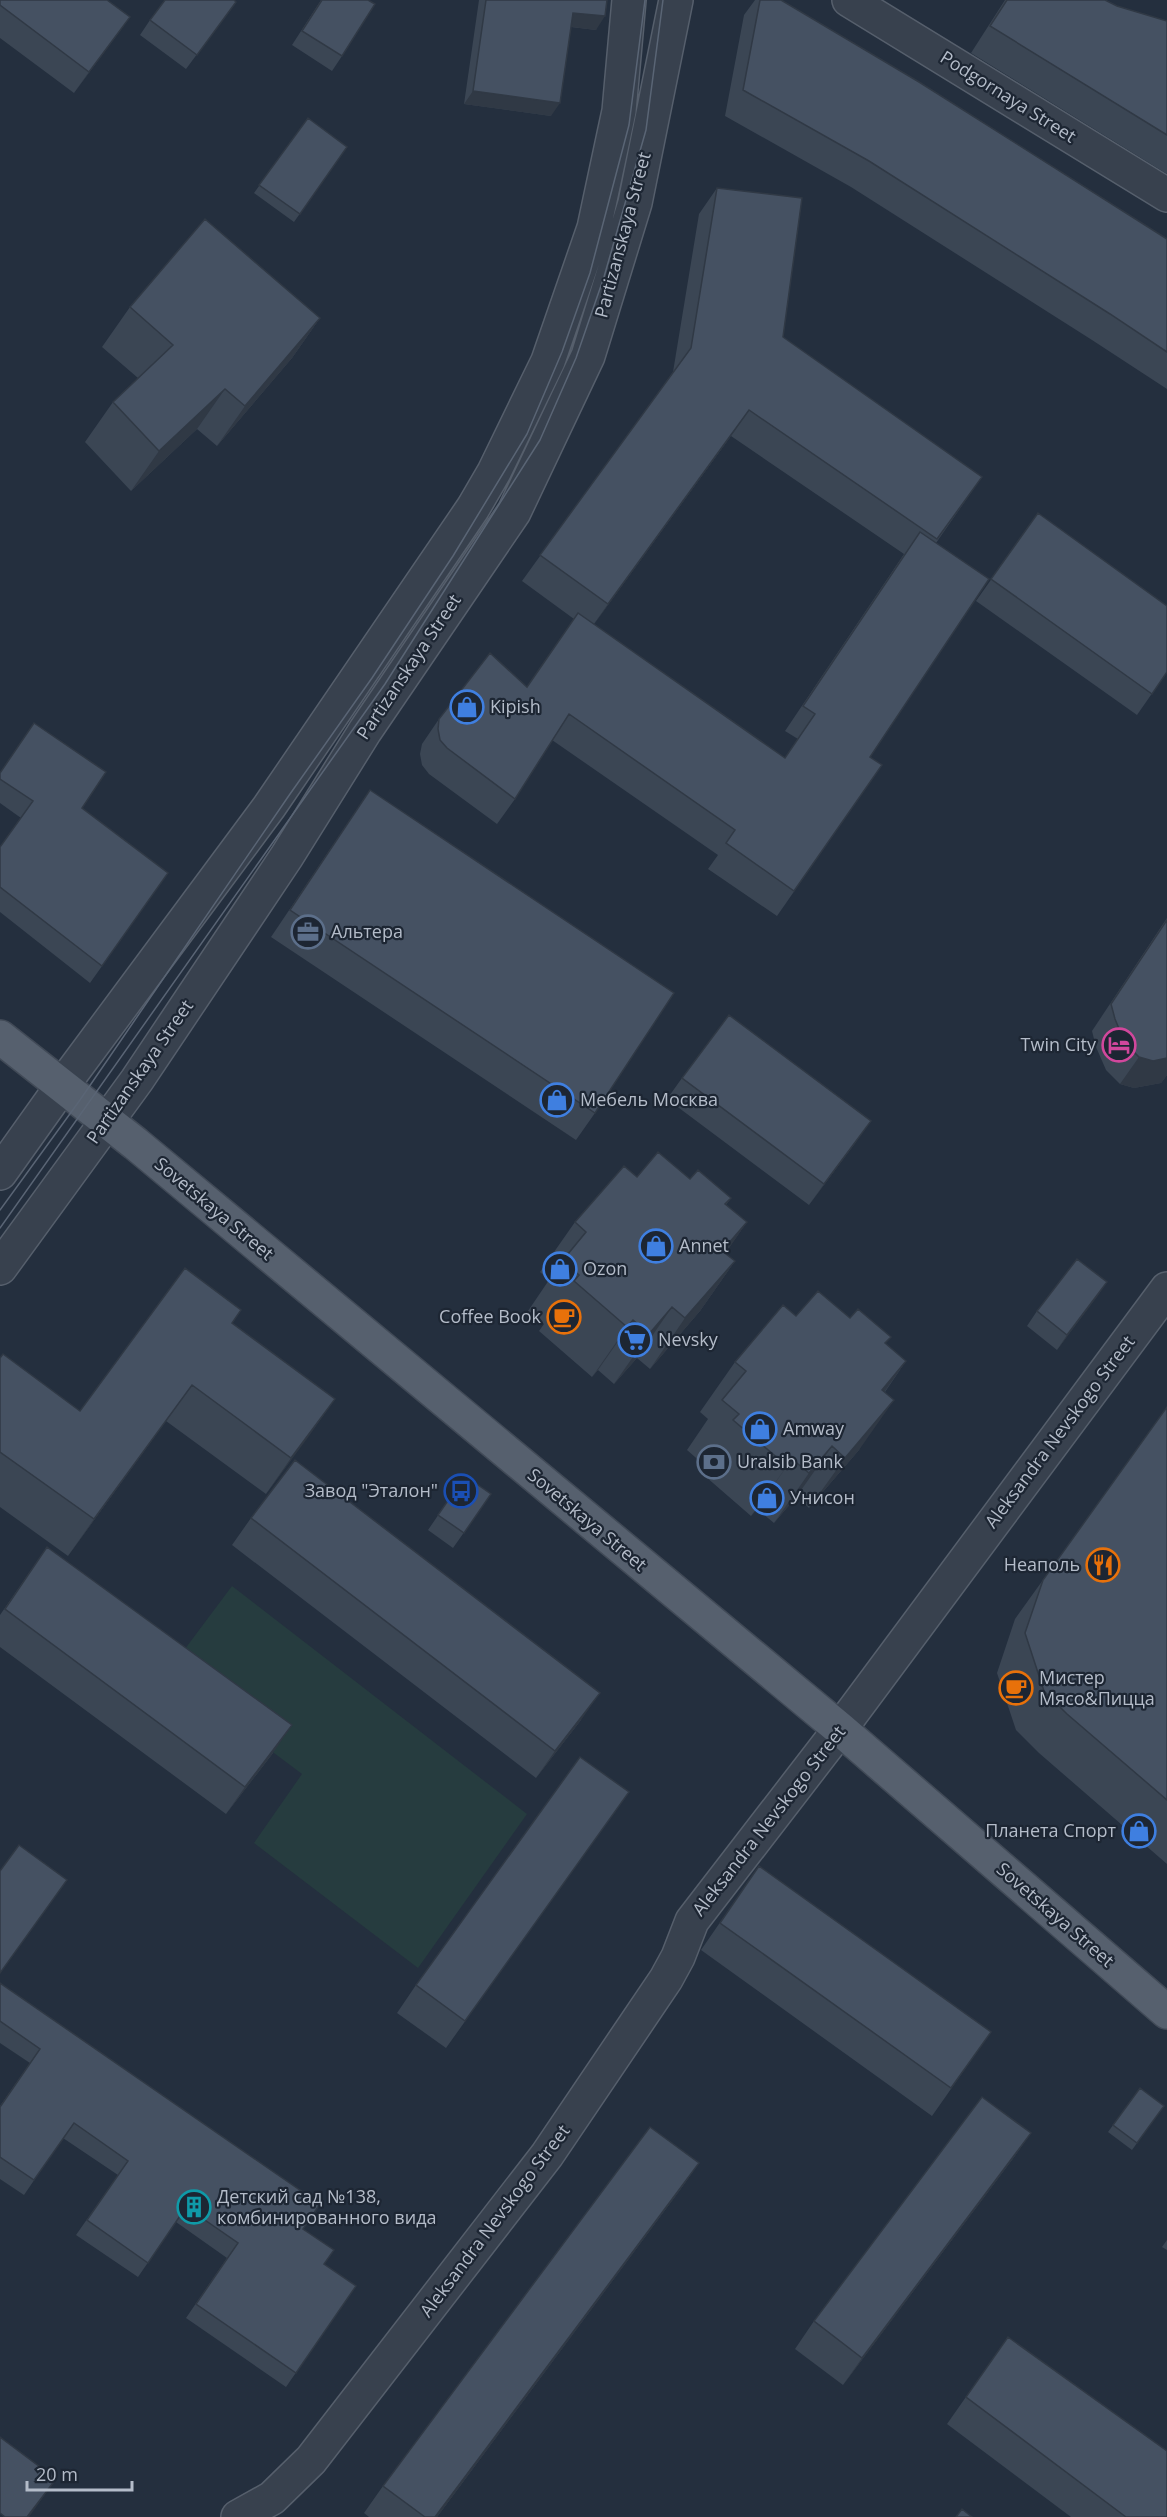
<svg xmlns="http://www.w3.org/2000/svg" width="1167" height="2517" viewBox="0 0 1167 2517" font-family="'Open Sans',sans-serif">
<rect width="100%" height="100%" fill="#242f3e"/>
<path fill="#263c3f" d="M 232,1586 L 527,1814 L 418,1968 L 254,1843 L 302,1774 L 167,1673 Z"/>
<g fill="none" stroke-linecap="round" stroke-linejoin="round">
<g stroke="#565f6c" stroke-width="36">
<path id="minor" d="M 849,0 L 1167,195
M 0,1173 L 62,1086 L 269,807 L 473,508 L 494,472 L 548,361 L 594,228 L 619,111 L 629,0
M 0,1268 L 137,1080 L 287,856 L 365,731 L 514,512 L 588,356 L 635,203 L 676,0
M 238,2517 L 272,2498 L 311,2460 L 547,2155 L 666,1979 L 678,1957 L 692,1921 L 840,1729 L 1167,1289"/>
</g>
<g stroke="#414a57" stroke-width="36">
<path id="major" d="M 0,1037 L 136,1144 L 840,1729 L 1167,2012"/>
</g>
<use href="#minor" stroke="#38414e" stroke-width="33"/>
<use href="#major" stroke="#56606e" stroke-width="33"/>
<path stroke="#5a6575" stroke-width="1.5" d="M 0,1210 L 80,1100 L 290,794 L 372,678 L 453,556 L 527,434 L 562,352 L 590,273 L 629,125 L 645,0
M 0,1228 L 385,684 L 540,440 L 576,358 L 604,277 L 646,130 L 663,0"/>
</g>
<path fill="#3b4654" fill-rule="evenodd" d="M 0,0 L 130,17 L 74,93 L 0,38 Z
M 321,0 L 368,0 L 342,56 L 332,71 L 292,45 Z
M 479,0 L 607,0 L 596,30 L 571,27 L 551,116 L 464,104 Z
M 755,0 L 781,0 L 1167,239 L 1167,389 L 1092,340 L 851,187 L 725,116 L 744,15 Z
M 1005,0 L 1105,0 L 1117,6 L 1167,21 L 1167,174 L 971,53 Z
M 236,2 L 186,69 L 140,35 L 150,20 Z
M 308,118 L 347,147 L 294,222 L 254,193 Z
M 717,188 L 783,337 L 982,477 L 936,543 L 870,757 L 882,765 L 777,916 L 708,869 L 718,855 L 552,740 L 515,799 L 497,824 L 429,774 L 422,765 L 420,754 L 422,744 L 439,719 L 527,687 L 574,619 L 522,581 L 673,372 L 699,214 ZM 731,436 L 904,554 L 785,731 L 798,739 L 785,758 L 594,624 Z
M 130,307 L 320,318 L 292,358 L 217,446 L 197,429 L 131,491 L 85,442 L 113,402 L 138,378 L 102,347 Z
M 1038,513 L 1167,672 L 1137,715 L 976,601 Z
M 0,773 L 82,808 L 168,873 L 90,983 L 0,912 L 0,847 L 21,818 L 0,803 Z
M 370,790 L 595,1113 L 576,1140 L 271,937 Z
M 1167,918 L 1167,1075 L 1161,1083 L 1134,1088 L 1120,1084 L 1106,1070 L 1096,1047 L 1092,1031 Z
M 682,1078 L 856,1142 L 809,1205 L 667,1099 Z
M 690,1179 L 731,1198 L 726,1205 L 747,1222 L 725,1253 L 735,1261 L 700,1311 L 650,1369 L 637,1358 L 614,1384 L 598,1370 L 592,1377 L 539,1331 L 544,1324 L 528,1311 L 549,1280 L 540,1272 L 575,1222 Z
M 1107,1282 L 1057,1350 L 1027,1326 L 1037,1311 Z
M 796,1316 L 850,1318 L 886,1344 L 906,1361 L 885,1392 L 859,1450 L 809,1508 L 797,1496 L 774,1523 L 757,1509 L 751,1516 L 698,1470 L 703,1464 L 687,1450 L 708,1419 L 700,1412 L 735,1362 Z
M 232,1323 L 335,1399 L 266,1494 L 166,1421 L 68,1556 L 0,1507 L 0,1358 L 80,1411 Z
M 1167,1407 L 1167,1864 L 1039,1753 L 1016,1730 L 997,1673 L 1015,1619 Z
M 465,1476 L 491,1494 L 453,1548 L 428,1530 Z
M 251,1518 L 581,1720 L 536,1778 L 232,1545 Z
M 47,1547 L 273,1753 L 226,1814 L 0,1647 L 0,1615 Z
M 629,1792 L 446,2048 L 397,2013 L 416,1985 Z
M 759,1866 L 991,2032 L 932,2116 L 701,1950 Z
M 0,1983 L 303,2229 L 324,2264 L 356,2286 L 286,2387 L 186,2318 L 227,2258 L 176,2222 L 138,2277 L 76,2235 L 118,2175 L 63,2138 L 24,2195 L 0,2179 L 0,2106 L 30,2063 L 0,2043 Z
M 1140,2088 L 1164,2106 L 1132,2150 L 1108,2132 Z
M 1031,2133 L 1012,2160 L 843,2385 L 795,2349 L 814,2321 Z
M 699,2163 L 680,2190 L 437,2517 L 369,2517 L 364,2513 L 383,2486 Z
M 1167,2240 L 1167,2250 L 1162,2247 Z
M 1008,2337 L 1167,2517 L 1071,2517 L 947,2424 Z"/>
<path fill="#303945" d="M 573,13 L 605,16 L 596,30 L 564,26 Z
M 130,17 L 115,38 L 74,93 L 89,72 Z
M 473,91 L 560,103 L 551,116 L 464,104 Z
M 320,318 L 292,358 L 217,446 L 245,406 Z
M 225,389 L 197,429 L 131,491 L 159,451 Z
M 749,410 L 731,436 L 590,630 L 608,604 Z
M 1139,1057 L 1167,1058 L 1167,1075 L 1161,1083 L 1134,1088 L 1120,1084 Z
M 871,1121 L 856,1142 L 809,1205 L 824,1184 Z
M 747,1222 L 712,1273 L 722,1251 Z
M 735,1261 L 700,1311 L 650,1369 L 685,1318 Z
M 1107,1282 L 1097,1297 L 1057,1350 L 1067,1335 Z
M 672,1307 L 637,1358 L 614,1384 L 649,1334 Z
M 633,1320 L 598,1370 L 592,1377 L 627,1327 Z
M 906,1361 L 871,1411 L 882,1390 Z
M 192,1385 L 166,1421 L 68,1556 L 94,1519 Z
M 335,1399 L 309,1436 L 266,1494 L 291,1458 Z
M 894,1400 L 859,1450 L 809,1508 L 845,1458 Z
M 832,1446 L 797,1496 L 774,1523 L 809,1473 Z
M 792,1459 L 757,1509 L 751,1516 L 787,1466 Z
M 600,1693 L 581,1720 L 536,1778 L 555,1751 Z
M 292,1725 L 273,1753 L 226,1814 L 245,1787 Z
M 1031,2133 L 1012,2160 L 843,2385 L 862,2358 Z
M 699,2163 L 680,2190 L 437,2517 L 435,2517 Z
M 56,2479 L 29,2517 L 27,2517 Z"/>
<path fill="#455162" stroke="#303945" stroke-width="1.5" d="M 0,0 L 107,0 L 130,17 L 89,72 L 0,5 Z
M 165,0 L 234,0 L 236,2 L 197,55 L 150,20 Z
M 322,0 L 368,0 L 375,4 L 342,56 L 302,31 Z
M 486,0 L 607,0 L 605,16 L 573,13 L 560,103 L 473,91 Z
M 760,0 L 781,0 L 919,82 L 1167,239 L 1167,352 L 1110,314 L 869,161 L 743,90 Z
M 1007,0 L 1105,0 L 1117,6 L 1167,21 L 1167,135 L 990,26 Z
M 308,118 L 347,147 L 300,214 L 259,185 Z
M 717,188 L 802,198 L 783,337 L 982,477 L 937,539 L 749,410 L 608,604 L 540,555 L 691,348 Z
M 205,219 L 320,318 L 245,406 L 225,389 L 159,451 L 113,402 L 173,345 L 130,307 Z
M 1038,513 L 1167,606 L 1167,672 L 1152,694 L 991,579 Z
M 920,532 L 989,579 L 870,757 L 882,765 L 794,891 L 726,843 L 735,830 L 569,714 L 515,799 L 447,748 L 440,740 L 438,729 L 439,719 L 490,653 L 527,687 L 578,613 L 785,758 L 815,714 L 803,706 Z
M 34,723 L 106,772 L 82,808 L 168,873 L 102,966 L 0,887 L 0,847 L 33,801 L 0,779 L 0,773 Z
M 370,790 L 674,993 L 595,1113 L 290,910 Z
M 1167,920 L 1167,1058 L 1153,1061 L 1139,1057 L 1125,1043 L 1115,1019 L 1111,1004 Z
M 729,1015 L 871,1121 L 824,1184 L 682,1078 Z
M 658,1152 L 690,1179 L 698,1170 L 731,1198 L 725,1204 L 747,1222 L 722,1251 L 735,1261 L 685,1318 L 672,1307 L 649,1334 L 633,1320 L 627,1327 L 574,1281 L 579,1275 L 563,1260 L 586,1232 L 575,1222 L 624,1166 L 637,1177 Z
M 1077,1259 L 1107,1282 L 1067,1335 L 1037,1311 Z
M 185,1268 L 241,1310 L 232,1323 L 335,1399 L 291,1458 L 192,1385 L 94,1519 L 0,1452 L 0,1358 L 3,1354 L 80,1411 Z
M 818,1291 L 850,1318 L 858,1309 L 891,1337 L 885,1343 L 906,1361 L 882,1390 L 894,1400 L 845,1458 L 832,1446 L 809,1473 L 792,1459 L 787,1466 L 733,1420 L 739,1414 L 722,1400 L 746,1371 L 735,1362 L 783,1305 L 796,1316 Z
M 1167,1407 L 1167,1800 L 1067,1714 L 1044,1691 L 1025,1633 L 1043,1580 Z
M 295,1460 L 600,1693 L 555,1751 L 251,1518 Z
M 465,1476 L 491,1494 L 464,1533 L 438,1515 Z
M 47,1547 L 292,1725 L 245,1787 L 5,1609 Z
M 580,1757 L 629,1792 L 465,2021 L 416,1985 Z
M 19,1845 L 67,1880 L 0,1973 L 0,1871 Z
M 759,1866 L 991,2032 L 951,2088 L 720,1923 Z
M 0,1983 L 320,2204 L 303,2229 L 334,2250 L 324,2264 L 356,2286 L 296,2373 L 196,2304 L 238,2243 L 186,2207 L 148,2263 L 87,2220 L 128,2161 L 74,2123 L 34,2180 L 0,2157 L 0,2107 L 40,2049 L 0,2021 Z
M 1140,2088 L 1164,2106 L 1137,2143 L 1113,2125 Z
M 982,2097 L 1031,2133 L 862,2358 L 814,2321 Z
M 650,2127 L 699,2163 L 435,2517 L 425,2517 L 383,2486 Z
M 1008,2337 L 1167,2451 L 1167,2517 L 1126,2517 L 966,2397 Z
M 0,2437 L 56,2479 L 27,2517 L 5,2517 L 0,2513 Z
M 962,2509 L 972,2517 L 956,2517 Z"/>
<defs>
<g id="shop-ring" transform="scale(1.725)"><circle r="9.5" fill="#1d2633" stroke="#3f7fe0" stroke-width="1.5"/><path d="M-5-2.5h2.3a2.7 3.5 0 0 1 5.4 0H5L5.5 6h-11ZM-1.5-2.5h3a1.5 2.3 0 0 0-3 0Z" fill="#3f7fe0"/></g>
<g id="office-ring" transform="scale(1.725)"><circle r="9.5" fill="#1d2633" stroke="#5c6f8a" stroke-width="1.5"/><path d="M-6-3h4V-5.5h4V-3h4V5H-6ZM-1-4.5V-3h2v-1.5ZM-6 0V1H6V0Z" fill="#5c6f8a"/></g>
<g id="hotel-ring" transform="scale(1.725)"><circle r="9.5" fill="#1d2633" stroke="#d1479c" stroke-width="1.5"/><path d="M-6-4.5h1.5V1H6V5H4.5V3h-9V5H-6ZM-4 0a1.8 1.8 0 1 1 3.6 0ZM.5 0V-2.5h3Q6-2.5 6 0Z" fill="#d1479c"/></g>
<g id="cafe-ring" transform="scale(1.725)"><circle r="9.5" fill="#1d2633" stroke="#e8710a" stroke-width="1.5"/><path d="M-5.5-4.5H6V0H3Q3 3.5 0 3.5H-2.5Q-5.5 3.5-5.5 0ZM3-3.2v2h1.7v-2ZM-6 4.5H4V6H-6Z" fill="#e8710a"/></g>
<g id="supermarket-ring" transform="scale(1.725)"><circle r="9.5" fill="#1d2633" stroke="#3f7fe0" stroke-width="1.5"/><path d="M-6-5.5h2.5l.6 2H6L4.5 2H-2.5L-4.4-4H-6ZM-1.5 3.2a1.3 1.3 0 1 0 .1 0ZM3 3.2a1.3 1.3 0 1 0 .1 0Z" fill="#3f7fe0"/></g>
<g id="bank-ring" transform="scale(1.725)"><circle r="9.5" fill="#1d2633" stroke="#5c6f8a" stroke-width="1.5"/><path d="M-6-4H6V4H-6ZM0-2.3a2.3 2.3 0 1 0 0 4.6a2.3 2.3 0 1 0 0-4.6Z" fill="#5c6f8a"/></g>
<g id="bus-ring" transform="scale(1.725)"><circle r="9.5" fill="#1d2633" stroke="#1a4fb4" stroke-width="1.5"/><path d="M-5-6H5V4H4V6H2V4H-2V6H-4V4H-5ZM-3.5-4V0h7V-4ZM-3.5 1.2v1.5H-2V1.2ZM2 1.2v1.5H3.5V1.2Z" fill="#1a4fb4"/></g>
<g id="restaurant-ring" transform="scale(1.725)"><circle r="9.5" fill="#1d2633" stroke="#e8710a" stroke-width="1.5"/><path d="M-5-6h1v4h1v-4h1v4h1v-4h1v5L-1.5 .5V6h-2V.5L-5-1ZM5-6V6H3V1.5H1.5Q1.5-4 5-6Z" fill="#e8710a"/></g>
<g id="building-ring" transform="scale(1.725)"><circle r="9.5" fill="#1d2633" stroke="#0f9aa8" stroke-width="1.5"/><path d="M-4-6H4V6H1V3H-1V6H-4ZM-2.5-4.3h1.7v1.8h-1.7ZM.8-4.3h1.7v1.8H.8ZM-2.5-1h1.7V.8h-1.7ZM.8-1h1.7V.8H.8Z" fill="#0f9aa8"/></g>
</defs>
<g fill-rule="evenodd">
<use href="#shop-ring" x="467" y="707"/>
<use href="#office-ring" x="308" y="932"/>
<use href="#hotel-ring" x="1119" y="1045"/>
<use href="#shop-ring" x="557" y="1100"/>
<use href="#shop-ring" x="656" y="1246"/>
<use href="#shop-ring" x="560" y="1269"/>
<use href="#cafe-ring" x="564" y="1317"/>
<use href="#supermarket-ring" x="635" y="1340"/>
<use href="#shop-ring" x="760" y="1429"/>
<use href="#bank-ring" x="714" y="1462"/>
<use href="#bus-ring" x="461" y="1491"/>
<use href="#shop-ring" x="767" y="1498"/>
<use href="#restaurant-ring" x="1103" y="1565"/>
<use href="#cafe-ring" x="1016" y="1688"/>
<use href="#shop-ring" x="1139" y="1831"/>
<use href="#building-ring" x="194" y="2207"/>
</g>
<g text-anchor="middle" stroke-width="4.5" stroke-linejoin="round" paint-order="stroke">
<g font-size="18" fill="#b4bcc9" stroke="#1d2633">
<text transform="translate(1008 97) rotate(32)" y="6">Podgornaya Street</text>
<text transform="translate(623 235) rotate(-75)" y="6">Partizanskaya Street</text>
<text transform="translate(409 667) rotate(-56)" y="6">Partizanskaya Street</text>
<text transform="translate(140 1072) rotate(-55)" y="6">Partizanskaya Street</text>
<text transform="translate(214 1209) rotate(40)" y="6">Sovetskaya Street</text>
<text transform="translate(1060 1432) rotate(-53)" y="6">Aleksandra Nevskogo Street</text>
<text transform="translate(587 1520) rotate(40)" y="6">Sovetskaya Street</text>
<text transform="translate(769 1821) rotate(-52)" y="6">Aleksandra Nevskogo Street</text>
<text transform="translate(1055 1915) rotate(41)" y="6">Sovetskaya Street</text>
<text transform="translate(495 2221) rotate(-53)" y="6">Aleksandra Nevskogo Street</text>
</g>
<g font-size="18" fill="#b4bcc9" stroke="#1d2633" text-anchor="start">
<text x="490" y="713">Kipish</text>
<text x="331" y="938">Альтера</text>
<text x="1096" y="1051" text-anchor="end">Twin Сity</text>
<text x="580" y="1106">Мебель Москва</text>
<text x="679" y="1252">Annet</text>
<text x="583" y="1275">Ozon</text>
<text x="541" y="1323" text-anchor="end">Coffee Book</text>
<text x="658" y="1346">Nevsky</text>
<text x="783" y="1435">Amway</text>
<text x="737" y="1468">Uralsib Bank</text>
<text x="438" y="1497" text-anchor="end">Завод "Эталон"</text>
<text x="790" y="1504">Унисон</text>
<text x="1080" y="1571" text-anchor="end">Неаполь</text>
<text x="1039" y="1684">Мистер<tspan x="1039" dy="21">Мясо&amp;Пицца</tspan></text>
<text x="1116" y="1837" text-anchor="end">Планета Спорт</text>
<text x="217" y="2203">Детский сад №138,<tspan x="217" dy="21">комбинированного вида</tspan></text>
</g>
</g>
<path d="M27 2481v9h105v-9" fill="none" stroke="#b4bcc9" stroke-width="3"/>
<text x="36" y="2481" font-size="18" fill="#b4bcc9" stroke="#1d2633" stroke-width="4.5" paint-order="stroke">20 m</text>
</svg>
